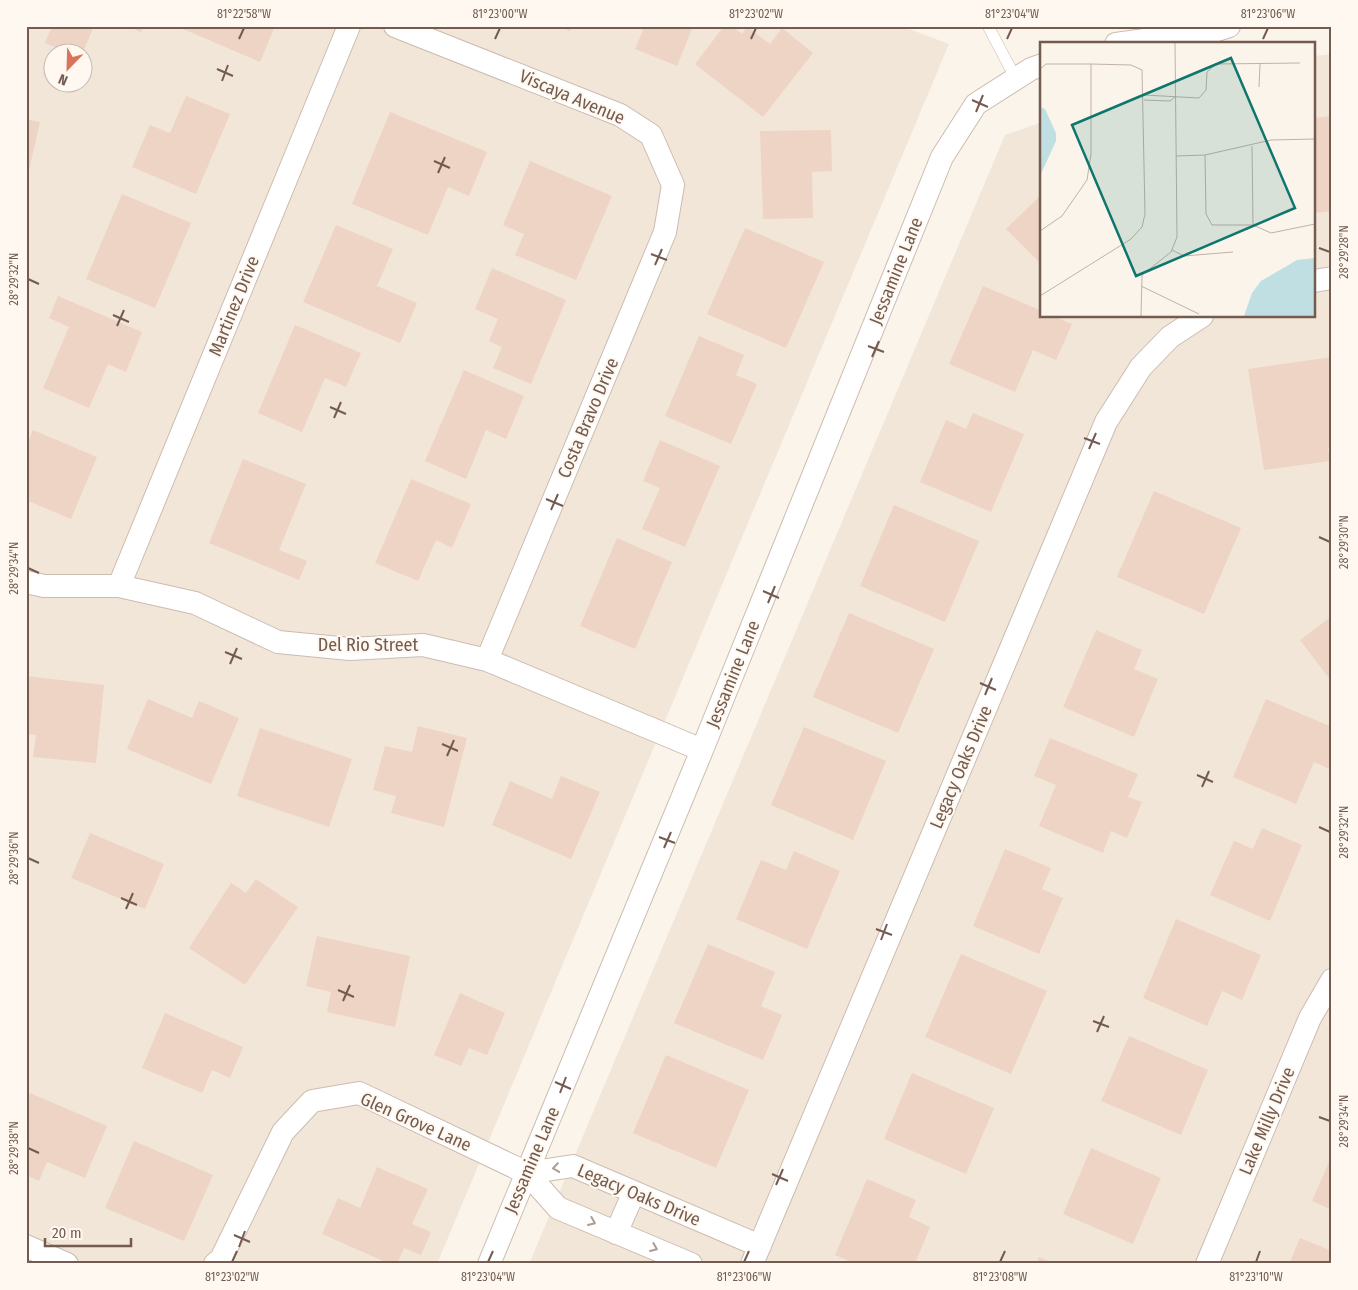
<svg xmlns="http://www.w3.org/2000/svg" width="1358" height="1290" viewBox="0 0 1358 1290" font-family="'Fira Sans Condensed',sans-serif">
<rect width="100%" height="100%" fill="#fbf4ea"/>
<path fill="#f2e6d9" fill-rule="evenodd" d="M 26,26 L 901,26 L 949,44 L 437,1264 L 26,1264 ZM 52,52 L 82,52 L 82,82 L 52,82 Z
M 1332,54 L 1332,1264 L 529,1264 L 1005,135 L 1042,122 L 1042,316 L 1314,316 L 1314,56 Z"/>
<path fill="#eed4c4" d="M 52,26 L 94,26 L 83,52 L 67,52 L 45,43 Z
M 127,26 L 144,26 L 141,32 Z
M 176,26 L 275,26 L 260,62 Z
M 558,26 L 572,26 L 570,31 Z
M 633,26 L 693,26 L 677,66 L 635,49 L 643,30 Z
M 724,26 L 732,26 L 742,34 L 747,27 L 770,44 L 782,28 L 813,53 L 763,117 L 695,64 Z
M 186,96 L 230,114 L 196,194 L 132,167 L 150,125 L 170,133 Z
M 390,112 L 487,152 L 469,196 L 448,187 L 428,235 L 352,204 Z
M 1332,116 L 1332,211 L 1314,213 L 1314,118 Z
M 26,119 L 40,122 L 27,179 L 26,178 Z
M 831,130 L 832,171 L 812,172 L 813,218 L 763,219 L 760,131 Z
M 530,161 L 612,196 L 576,280 L 515,255 L 524,234 L 503,225 Z
M 122,194 L 191,223 L 155,308 L 86,279 Z
M 1042,194 L 1042,265 L 1006,229 Z
M 336,225 L 393,249 L 377,286 L 417,303 L 400,343 L 303,302 Z
M 745,228 L 824,262 L 786,348 L 707,314 Z
M 492,268 L 566,300 L 531,384 L 493,368 L 502,347 L 489,341 L 498,319 L 475,309 Z
M 983,286 L 1042,311 L 1042,316 L 1054,316 L 1072,324 L 1056,360 L 1033,350 L 1015,392 L 949,364 Z
M 58,296 L 142,332 L 126,372 L 108,364 L 89,408 L 43,388 L 69,327 L 49,318 Z
M 295,325 L 361,353 L 346,387 L 325,378 L 302,432 L 258,413 Z
M 699,336 L 744,355 L 736,375 L 757,384 L 731,444 L 665,416 Z
M 1332,357 L 1332,448 L 1328,448 L 1330,461 L 1264,470 L 1248,369 Z
M 464,370 L 524,396 L 506,439 L 486,430 L 466,479 L 425,461 Z
M 973,413 L 1024,434 L 991,512 L 920,482 L 946,420 L 966,429 Z
M 33,430 L 97,457 L 71,519 L 26,500 L 26,446 Z
M 660,440 L 720,466 L 685,547 L 642,529 L 660,488 L 643,481 Z
M 243,459 L 306,484 L 279,550 L 307,561 L 299,580 L 209,543 Z
M 411,479 L 471,504 L 452,548 L 436,540 L 418,581 L 375,563 Z
M 1154,491 L 1241,528 L 1204,614 L 1117,577 Z
M 894,505 L 979,541 L 945,622 L 860,586 Z
M 617,538 L 672,562 L 635,649 L 580,626 Z
M 849,613 L 934,649 L 898,733 L 813,697 Z
M 1332,616 L 1332,682 L 1300,640 Z
M 1096,630 L 1142,650 L 1134,669 L 1158,679 L 1134,737 L 1063,707 Z
M 26,676 L 104,685 L 96,763 L 33,757 L 36,735 L 26,734 Z
M 148,699 L 192,718 L 199,701 L 239,718 L 211,784 L 127,749 Z
M 1266,699 L 1332,727 L 1332,770 L 1314,762 L 1296,804 L 1233,777 Z
M 418,726 L 467,738 L 444,827 L 391,813 L 396,796 L 373,790 L 385,746 L 412,752 Z
M 804,727 L 886,761 L 853,840 L 771,805 Z
M 260,728 L 352,759 L 329,827 L 237,796 Z
M 1050,738 L 1138,774 L 1128,797 L 1142,802 L 1127,838 L 1111,831 L 1103,853 L 1039,826 L 1056,785 L 1034,776 Z
M 561,776 L 600,792 L 571,859 L 492,825 L 510,781 L 552,799 Z
M 1262,828 L 1302,845 L 1270,921 L 1210,895 L 1234,841 L 1253,849 Z
M 90,833 L 164,864 L 145,909 L 71,878 Z
M 1005,849 L 1051,868 L 1042,889 L 1063,898 L 1039,954 L 973,926 Z
M 794,851 L 840,871 L 807,949 L 736,919 L 761,860 L 786,870 Z
M 256,879 L 298,907 L 245,985 L 189,948 L 231,883 L 246,893 Z
M 1176,919 L 1261,955 L 1242,1000 L 1222,991 L 1207,1026 L 1143,998 Z
M 317,936 L 410,956 L 395,1027 L 327,1012 L 331,992 L 306,986 Z
M 708,944 L 775,972 L 761,1006 L 782,1015 L 763,1060 L 674,1023 Z
M 961,954 L 1047,991 L 1011,1074 L 925,1037 Z
M 460,993 L 505,1013 L 487,1055 L 469,1048 L 461,1066 L 434,1055 Z
M 165,1013 L 243,1047 L 230,1078 L 212,1070 L 202,1093 L 142,1068 Z
M 1129,1036 L 1208,1070 L 1181,1135 L 1101,1101 Z
M 666,1055 L 749,1090 L 716,1168 L 633,1133 Z
M 912,1073 L 994,1108 L 966,1174 L 884,1139 Z
M 30,1093 L 107,1126 L 85,1178 L 47,1162 L 39,1181 L 26,1175 L 26,1101 Z
M 134,1141 L 213,1175 L 184,1241 L 105,1208 Z
M 1091,1148 L 1161,1178 L 1133,1244 L 1063,1214 Z
M 1332,1155 L 1332,1210 L 1312,1201 Z
M 377,1167 L 428,1189 L 412,1224 L 431,1232 L 421,1255 L 404,1248 L 397,1264 L 390,1264 L 322,1234 L 338,1198 L 360,1208 Z
M 867,1179 L 916,1200 L 909,1217 L 930,1227 L 915,1264 L 856,1264 L 835,1255 Z
M 1300,1238 L 1332,1251 L 1332,1264 L 1289,1264 Z
M 1039,1257 L 1055,1264 L 1036,1264 Z"/>
<g fill="none" stroke-linecap="round" stroke-linejoin="round">
<g stroke="#ccbcb0" stroke-width="12">
<path id="lane" d="M 988,26 L 1016,79"/>
</g>
<g stroke="#ccbcb0" stroke-width="24">
<path id="street" d="M 395,26 L 620,115 L 651,135 L 673,185 L 665,232 L 487,660
M 1116,44 L 1217,30 L 1229,26
M 1314,281 L 1332,278
M 26,582 L 44,586 L 119,586 L 195,603 L 278,642 L 350,649 L 423,645 L 487,660 L 702,750
M 119,586 L 349,26
M 527,1173 L 573,1166 L 760,1246
M 616,1233 L 634,1192
M 26,1246 L 67,1264
M 215,1264 L 221,1259 L 283,1132 L 312,1101 L 359,1093 L 527,1173 L 558,1208 L 691,1264
M 489,1264 L 702,750 L 942,157 L 976,104 L 1031,69 L 1042,65
M 752,1264 L 1106,422 L 1141,367 L 1170,337 L 1202,316
M 1207,1264 L 1310,1018 L 1332,980"/>
</g>
<use href="#lane" stroke="#fff" stroke-width="11"/>
<use href="#street" stroke="#fff" stroke-width="22"/>
</g>
<defs><path id="oneway-chevron" d="M-2-3.5L2.5 0L-2 3.5" fill="none" stroke-width="1.6" stroke-linecap="round" stroke-linejoin="round" transform="scale(1.25)"/></defs>
<g stroke="#ac9d95">
<use href="#oneway-chevron" transform="translate(556 1168) rotate(171)"/>
<use href="#oneway-chevron" transform="translate(592 1222) rotate(23)"/>
<use href="#oneway-chevron" transform="translate(654 1248) rotate(23)"/>
</g>
<path fill="none" stroke="#745b4f" stroke-width="2" d="M 239,39 L 244,28M 495,39 L 500,28M 751,39 L 756,28M 1007,39 L 1012,28M 1263,39 L 1268,28M 217,69 L 233,76M 222,81 L 228,65M 972,100 L 988,107M 976,112 L 983,95M 434,161 L 450,168M 438,173 L 445,157M 1319,248 L 1330,252M 651,254 L 667,260M 655,265 L 662,249M 28,279 L 39,284M 113,315 L 129,322M 117,326 L 124,310M 868,346 L 884,352M 872,357 L 879,341M 330,407 L 346,414M 334,418 L 341,402M 1084,438 L 1100,444M 1089,449 L 1096,433M 546,499 L 563,506M 551,510 L 558,494M 1319,537 L 1330,542M 28,568 L 39,573M 763,591 L 779,598M 768,603 L 775,586M 225,652 L 242,659M 230,664 L 237,648M 980,683 L 996,690M 985,695 L 992,678M 442,744 L 458,751M 447,756 L 454,740M 1197,775 L 1213,782M 1202,787 L 1209,771M 1319,827 L 1330,832M 659,837 L 675,843M 664,848 L 671,832M 28,858 L 39,863M 121,898 L 137,905M 126,909 L 133,893M 876,929 L 892,935M 881,940 L 887,924M 338,990 L 354,997M 343,1001 L 350,985M 1093,1021 L 1109,1027M 1097,1032 L 1104,1016M 555,1082 L 571,1089M 560,1093 L 566,1077M 1319,1117 L 1330,1121M 28,1148 L 39,1153M 772,1174 L 788,1181M 776,1185 L 783,1169M 234,1235 L 250,1242M 239,1247 L 245,1231M 232,1262 L 237,1251M 488,1262 L 493,1251M 744,1262 L 749,1251M 1000,1262 L 1005,1251M 1256,1262 L 1260,1251"/>
<g text-anchor="middle" stroke-width="4" stroke-linejoin="round" paint-order="stroke">
<g font-size="18" fill="#745b4f" stroke="#fef8f0">
<text transform="translate(572 97) rotate(23)" y="6">Viscaya Avenue</text>
<text transform="translate(896 271) rotate(-68)" y="6">Jessamine Lane</text>
<text transform="translate(234 306) rotate(-68)" y="6">Martinez Drive</text>
<text transform="translate(588 418) rotate(-67)" y="6">Costa Bravo Drive</text>
<text x="368" y="651">Del Rio Street</text>
<text transform="translate(733 674) rotate(-68)" y="6">Jessamine Lane</text>
<text transform="translate(961 767) rotate(-67)" y="6">Legacy Oaks Drive</text>
<text transform="translate(1267 1121) rotate(-67)" y="6">Lake Milly Drive</text>
<text transform="translate(416 1122) rotate(24)" y="6">Glen Grove Lane</text>
<text transform="translate(532 1160) rotate(-67)" y="6">Jessamine Lane</text>
<text transform="translate(639 1195) rotate(23)" y="6">Legacy Oaks Drive</text>
</g>
</g>
<g transform="translate(1040 42)">
<rect width="275" height="275" fill="#fbf4ea"/>
<path d="M 0,65 L 5,67 L 16,91 L 16,99 L 0,134 ZM 275,216 L 275,274 L 204,274 L 212,251 L 221,239 L 257,218 Z" fill="#c0dfe3"/>
<path fill="none" stroke="#c1b2a7" stroke-width="1" d="M 0,27 L 6,22 L 51,22 L 91,23 L 102,28 L 105,172 L 102,185 L 91,197 L 0,254M 219,45 L 220,22M 104,53 L 159,56 L 166,48 L 167,30 L 176,22 L 260,21M 104,58 L 130,59 L 135,55M 212,104 L 213,183M 165,113 L 166,172 L 172,183 L 213,183 L 231,191 L 275,182M 136,114 L 165,113 L 231,98 L 275,97M 0,189 L 22,174 L 47,138 L 51,112 L 51,22M 132,208 L 144,214 L 193,210M 101,244 L 159,272M 101,274 L 102,233 L 131,210 L 137,195 L 135,1"/>
<path fill="#0f766e" fill-opacity="0.15" stroke="#0f766e" stroke-width="2.5" d="M 191,16 L 255,166 L 96,234 L 32,83 Z"/>
<rect width="275" height="275" fill="none" stroke="#745b4f" stroke-width="2.5"/>
</g>
<rect width="1358" height="1290" fill="none" stroke="#fef8f0" stroke-width="55"/>
<g transform="translate(68 68) rotate(203)"><circle r="24" fill="#fef8f0" stroke="#c7b9b0"/>
<path d="M0-4L9 19L0 12L-9 19Z" fill="#d9745a"/>
<text y="-8" font-size="14" font-weight="bold" text-anchor="middle" fill="#745b4f">N</text>
</g>
<path d="M45 1238v8h86v-8" fill="none" stroke="#745b4f" stroke-width="2.5"/>
<text x="52" y="1238" font-size="15" fill="#745b4f" stroke="#fef8f0" stroke-width="4" paint-order="stroke">20 m</text>
<rect x="28" y="28" width="1302" height="1234" fill="none" stroke="#745b4f" stroke-width="2"/>
<g font-size="12" text-anchor="middle" fill="#745b4f">
<text x="244" y="18">81°22'58"W</text>
<text x="500" y="18">81°23'00"W</text>
<text x="756" y="18">81°23'02"W</text>
<text x="1012" y="18">81°23'04"W</text>
<text x="1268" y="18">81°23'06"W</text>
<text transform="translate(1344 252) rotate(-90)" y="4">28°29'28"N</text>
<text transform="translate(14 279) rotate(-90)" y="4">28°29'32"N</text>
<text transform="translate(1344 542) rotate(-90)" y="4">28°29'30"N</text>
<text transform="translate(14 568) rotate(-90)" y="4">28°29'34"N</text>
<text transform="translate(1344 832) rotate(-90)" y="4">28°29'32"N</text>
<text transform="translate(14 858) rotate(-90)" y="4">28°29'36"N</text>
<text transform="translate(1344 1121) rotate(-90)" y="4">28°29'34"N</text>
<text transform="translate(14 1148) rotate(-90)" y="4">28°29'38"N</text>
<text x="232" y="1281">81°23'02"W</text>
<text x="488" y="1281">81°23'04"W</text>
<text x="744" y="1281">81°23'06"W</text>
<text x="1000" y="1281">81°23'08"W</text>
<text x="1256" y="1281">81°23'10"W</text>
</g>
</svg>
